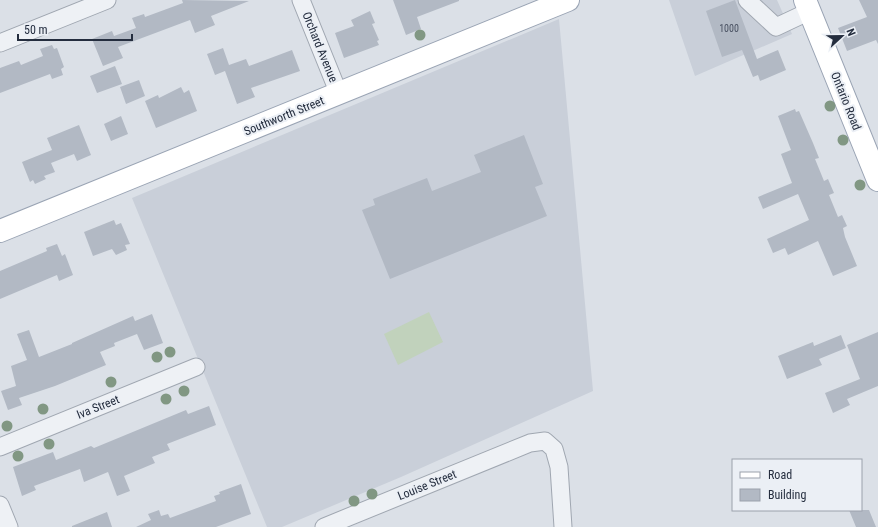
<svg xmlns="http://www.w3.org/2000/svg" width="878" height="527" viewBox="0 0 878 527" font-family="'Roboto Condensed',sans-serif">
<rect width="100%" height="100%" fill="#dbe0e7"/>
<path fill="#c9cfd9" d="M 669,0 L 777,0 L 792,34 L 695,76 Z
M 559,19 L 593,391 L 401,477 L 282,527 L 267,527 L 132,198 Z"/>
<path fill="#c1d2bc" d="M 429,312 L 443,342 L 398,365 L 384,334 Z"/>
<path fill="#b2b9c4" d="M 182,0 L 249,1 L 211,16 L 215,25 L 195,33 L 190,20 L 118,47 L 123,58 L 103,66 L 92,39 L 112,31 L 114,36 L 136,28 L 132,18 L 144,14 L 145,17 L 183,3 Z
M 393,0 L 459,0 L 459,1 L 417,17 L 421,29 L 406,35 Z
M 735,0 L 757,59 L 778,50 L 786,70 L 760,81 L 758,75 L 753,77 L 742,50 L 722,57 L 706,11 Z
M 859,0 L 878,0 L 878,44 L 876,40 L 847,51 L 838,28 L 867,17 Z
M 370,11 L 375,23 L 372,24 L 379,40 L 377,41 L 379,45 L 344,58 L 335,33 L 354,26 L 351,20 Z
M 52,45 L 54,49 L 57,48 L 64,67 L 61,69 L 63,75 L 52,79 L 50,74 L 0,93 L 0,68 L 19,61 L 21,65 L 43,56 L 40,49 Z
M 223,48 L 229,65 L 246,59 L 249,66 L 292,50 L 300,71 L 251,88 L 255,97 L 237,104 L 225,71 L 215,75 L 207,54 Z
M 115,66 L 122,84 L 97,93 L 90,76 Z
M 139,80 L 145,96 L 126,104 L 120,87 Z
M 181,87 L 184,93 L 189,90 L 197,111 L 156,128 L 145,101 L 158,95 L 159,98 Z
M 795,109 L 796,112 L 799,111 L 813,143 L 819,158 L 815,159 L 824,181 L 828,179 L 834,193 L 829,195 L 838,217 L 842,215 L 847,226 L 843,228 L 845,237 L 857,266 L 833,276 L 818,241 L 788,255 L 785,248 L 773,253 L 767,239 L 809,220 L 798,194 L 763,209 L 758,197 L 792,183 L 781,154 L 791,150 L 778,116 Z
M 121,116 L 128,134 L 111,141 L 104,124 Z
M 79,125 L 91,155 L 77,161 L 74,154 L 51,163 L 55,172 L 44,176 L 46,179 L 35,184 L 33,180 L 30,182 L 22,162 L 52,150 L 47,138 Z
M 524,135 L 543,184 L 535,187 L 547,216 L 390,279 L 362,210 L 375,205 L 373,199 L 427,178 L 432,191 L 481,172 L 474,155 Z
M 114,220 L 116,225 L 121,223 L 130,244 L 125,245 L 127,250 L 116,255 L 112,249 L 93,256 L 84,232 Z
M 57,244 L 62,256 L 65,254 L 73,275 L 59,281 L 57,275 L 0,299 L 0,271 L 47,251 L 46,248 Z
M 152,314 L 163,343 L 144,350 L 137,334 L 114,343 L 115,346 L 100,352 L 106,365 L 55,386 L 19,398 L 22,405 L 8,410 L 1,391 L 16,386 L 11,366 L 27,360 L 17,334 L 29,330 L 39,357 L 72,344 L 72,343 L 133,316 L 135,321 Z
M 878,332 L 878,386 L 847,399 L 850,405 L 833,413 L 825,393 L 860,379 L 847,345 Z
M 841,335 L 846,348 L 819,359 L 822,365 L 787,379 L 778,356 L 813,342 L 814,346 Z
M 209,406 L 216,425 L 167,444 L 170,450 L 152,457 L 155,463 L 124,476 L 130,491 L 117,496 L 108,472 L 84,482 L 80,469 L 34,486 L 36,490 L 22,496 L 13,467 L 53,452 L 56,460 L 91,446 L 94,448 L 186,410 L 188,414 Z
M 241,484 L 251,514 L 216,527 L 136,527 L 151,520 L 148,514 L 159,510 L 161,516 L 168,514 L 170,518 L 216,501 L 214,496 L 220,494 L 219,492 Z
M 849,510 L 869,510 L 876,527 L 856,527 Z
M 107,512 L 112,527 L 72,527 L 72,526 Z"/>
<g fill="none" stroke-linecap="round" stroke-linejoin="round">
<g stroke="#a0a7b1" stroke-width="19">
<path id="minor" d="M 301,0 L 339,94
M 747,0 L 776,27 L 810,11
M 0,43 L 107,0
M 0,447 L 196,367
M 0,505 L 9,527
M 324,527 L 530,443 L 545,441 L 554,449 L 559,467 L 563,527"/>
</g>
<g stroke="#9aa4b4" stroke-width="24">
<path id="major" d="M 805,0 L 878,180
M 0,231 L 568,0"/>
</g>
<use href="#minor" stroke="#eef1f5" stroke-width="17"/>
<use href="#major" stroke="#fff" stroke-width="22"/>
</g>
<g fill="#819783">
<circle cx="420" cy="35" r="5.5"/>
<circle cx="830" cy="106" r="5.5"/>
<circle cx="843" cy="140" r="5.5"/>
<circle cx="860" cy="185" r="5.5"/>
<circle cx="170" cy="352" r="5.5"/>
<circle cx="157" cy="357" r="5.5"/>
<circle cx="111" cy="382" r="5.5"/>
<circle cx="184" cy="391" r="5.5"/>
<circle cx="166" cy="399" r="5.5"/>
<circle cx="43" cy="409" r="5.5"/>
<circle cx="7" cy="426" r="5.5"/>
<circle cx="49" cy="444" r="5.5"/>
<circle cx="18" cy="456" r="5.5"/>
<circle cx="372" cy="494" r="5.5"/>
<circle cx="354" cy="501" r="5.5"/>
</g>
<g text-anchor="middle" stroke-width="4" stroke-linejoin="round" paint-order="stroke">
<g font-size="10" fill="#485060">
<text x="729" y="32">1000</text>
</g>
<g font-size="12" fill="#242d3e" stroke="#ebeff5">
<text transform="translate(320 47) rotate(68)" y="4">Orchard Avenue</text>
<text transform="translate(846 101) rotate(68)" y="4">Ontario Road</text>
<text transform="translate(284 116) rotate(-22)" y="4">Southworth Street</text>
<text transform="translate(98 407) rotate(-22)" y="4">Iva Street</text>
<text transform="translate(427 485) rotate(-22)" y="4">Louise Street</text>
</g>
</g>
<rect x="732" y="459" width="130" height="52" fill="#ebeff5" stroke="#9ba1ac"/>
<rect x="740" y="472" width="20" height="6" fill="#ffffff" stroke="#9ba1ac"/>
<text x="768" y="479" font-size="12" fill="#242d3e">Road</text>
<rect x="740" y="489" width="20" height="12" fill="#b2b9c4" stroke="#9ba1ac"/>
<text x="768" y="499" font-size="12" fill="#242d3e">Building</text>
<g transform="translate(842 36) rotate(68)" stroke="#ebeff5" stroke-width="3" paint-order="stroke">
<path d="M0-3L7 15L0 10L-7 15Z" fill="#242d3e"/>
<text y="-6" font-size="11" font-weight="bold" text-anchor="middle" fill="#242d3e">N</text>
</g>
<path d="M18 34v6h114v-6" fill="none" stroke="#242d3e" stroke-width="2"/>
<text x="24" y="34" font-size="12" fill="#242d3e" stroke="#ebeff5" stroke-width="3" paint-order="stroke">50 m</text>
</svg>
